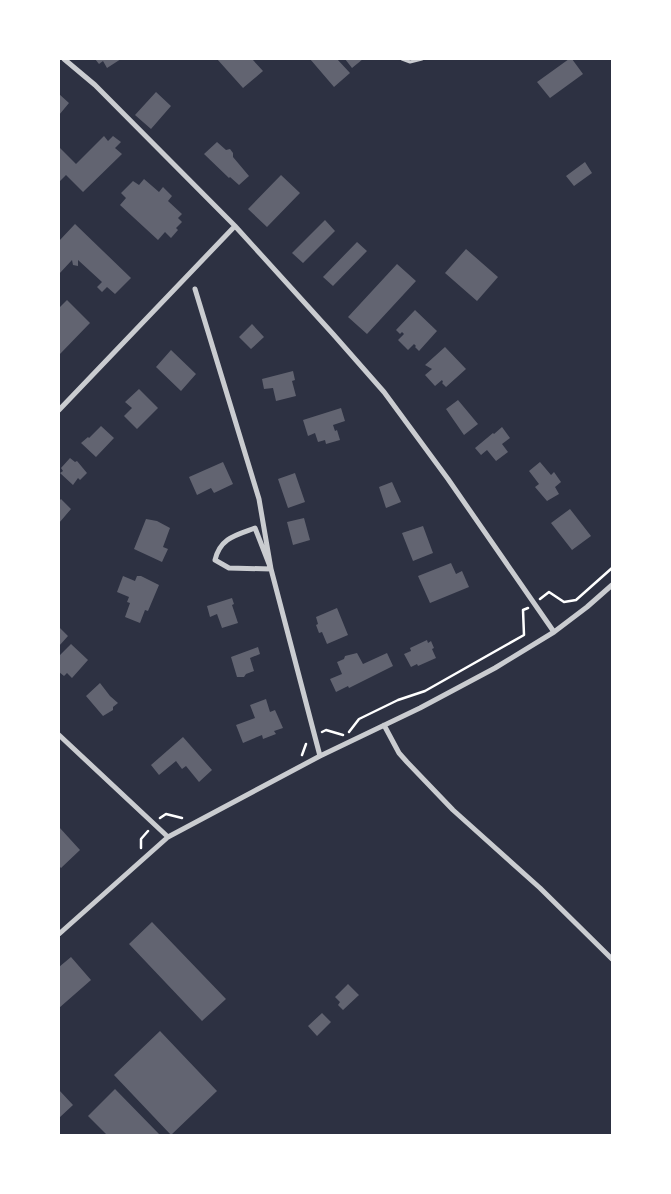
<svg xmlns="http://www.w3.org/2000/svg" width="671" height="1194" viewBox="0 0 671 1194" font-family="Quicksand,sans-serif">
<rect width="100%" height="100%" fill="#2d3142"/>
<path fill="#626471" d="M 95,59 L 121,59 L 107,68 L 103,61 L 99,64 Z
M 217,59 L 252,59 L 263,71 L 243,88 Z
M 310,59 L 337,59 L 350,73 L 334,87 Z
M 345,59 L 363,59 L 352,68 Z
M 569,59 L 572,59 L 583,74 L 550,98 L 537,82 Z
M 156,92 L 171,106 L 151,129 L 135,115 Z
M 59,94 L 69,103 L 59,115 Z
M 104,136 L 108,141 L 113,136 L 121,142 L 115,148 L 122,154 L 83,192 L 66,175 L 59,182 L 59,147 L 76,164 Z
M 217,142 L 226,150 L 230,149 L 233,153 L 233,157 L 249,176 L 239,185 L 230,177 L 229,178 L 204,154 Z
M 585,162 L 592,173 L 574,186 L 566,176 Z
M 281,175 L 300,193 L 267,227 L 248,209 Z
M 144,179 L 159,192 L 163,187 L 172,196 L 168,201 L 182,214 L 178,218 L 182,222 L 176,228 L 178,230 L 171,238 L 165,232 L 158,240 L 120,205 L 126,198 L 121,193 L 133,181 L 139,185 Z
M 325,220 L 335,231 L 303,263 L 292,253 Z
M 75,224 L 131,278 L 115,294 L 107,287 L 102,292 L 97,287 L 102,282 L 78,260 L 78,266 L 73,265 L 72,260 L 59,274 L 59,241 Z
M 357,242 L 367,251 L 333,286 L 323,277 Z
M 466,249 L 498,277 L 477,301 L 445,273 Z
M 397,264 L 416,281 L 367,334 L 348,317 Z
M 67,300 L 90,323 L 59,355 L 59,308 Z
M 415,310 L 437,331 L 419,351 L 415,347 L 416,346 L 414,344 L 408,350 L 398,340 L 404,334 L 402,332 L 400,334 L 396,330 Z
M 252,324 L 264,337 L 251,349 L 239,337 Z
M 445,347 L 466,369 L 446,387 L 442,383 L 443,382 L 442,380 L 435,386 L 425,375 L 432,369 L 425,365 Z
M 171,350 L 196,374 L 181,391 L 156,367 Z
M 293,371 L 295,380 L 292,381 L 296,396 L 276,401 L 273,388 L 264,389 L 262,379 Z
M 139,389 L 158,408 L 137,429 L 124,416 L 132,408 L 125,402 Z
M 458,400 L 478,424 L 464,435 L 446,409 Z
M 341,408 L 345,421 L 333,425 L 335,431 L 337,430 L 340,440 L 326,444 L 325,440 L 318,442 L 315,433 L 308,436 L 303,420 Z
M 101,426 L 114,438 L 96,457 L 81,443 L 88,437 L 89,438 Z
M 502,427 L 510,438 L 502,444 L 508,452 L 496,461 L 487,450 L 481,455 L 475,448 L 493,433 L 494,434 Z
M 70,458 L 75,462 L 77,461 L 87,473 L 80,480 L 78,478 L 73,485 L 60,473 L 63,471 L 61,468 Z
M 223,462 L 233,484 L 214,493 L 211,488 L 197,495 L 189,477 Z
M 540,462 L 551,475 L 554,472 L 561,482 L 555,487 L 559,494 L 547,501 L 535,487 L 539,484 L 529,471 Z
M 295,473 L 305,502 L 288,508 L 278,479 Z
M 392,482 L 401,502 L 386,508 L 379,487 Z
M 61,499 L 71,509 L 59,523 L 59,501 Z
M 570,509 L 591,536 L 572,550 L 551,523 Z
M 304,518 L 310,540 L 293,545 L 287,522 Z
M 146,519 L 157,521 L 170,528 L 163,547 L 168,549 L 162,562 L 134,549 Z
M 423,526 L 433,553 L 413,561 L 402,533 Z
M 451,563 L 456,574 L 462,571 L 469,587 L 430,603 L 418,576 Z
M 123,576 L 135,581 L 137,576 L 141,576 L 159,585 L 148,611 L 145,610 L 140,623 L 125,617 L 130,603 L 127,602 L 129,597 L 117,592 Z
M 232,598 L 234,604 L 232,605 L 238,623 L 222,628 L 217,614 L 210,617 L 207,606 Z
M 337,608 L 348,635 L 327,644 L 322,632 L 319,633 L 316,625 L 318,624 L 316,617 Z
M 59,627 L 68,636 L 59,646 Z
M 427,640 L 428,643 L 431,641 L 434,648 L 432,649 L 436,658 L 418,666 L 417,664 L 411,667 L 404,654 L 411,651 L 410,648 Z
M 71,644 L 88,660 L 72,678 L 67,673 L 64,676 L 59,672 L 59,656 Z
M 258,647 L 260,654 L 250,658 L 254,671 L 246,674 L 244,677 L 237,677 L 231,657 Z
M 357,653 L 363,664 L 387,653 L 393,666 L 349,688 L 348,686 L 336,692 L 330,679 L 342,674 L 337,662 L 344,659 L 345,656 Z
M 100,683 L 110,696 L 118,703 L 113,707 L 113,710 L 103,716 L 86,696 Z
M 266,699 L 270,712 L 275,710 L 283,728 L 274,731 L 276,734 L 263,739 L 262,735 L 243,743 L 236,725 L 255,718 L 250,705 Z
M 183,737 L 212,770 L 199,782 L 186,766 L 182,769 L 176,761 L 159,775 L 151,765 Z
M 59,827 L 80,850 L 61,868 L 59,866 Z
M 152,922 L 226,999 L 202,1021 L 129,944 Z
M 71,957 L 91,980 L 59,1008 L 59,967 Z
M 348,984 L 359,995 L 343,1010 L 338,1005 L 340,1002 L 335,997 Z
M 322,1013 L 331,1022 L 317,1036 L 308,1026 Z
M 160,1031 L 217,1091 L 171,1135 L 114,1075 Z
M 115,1089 L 159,1134 L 158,1135 L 107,1135 L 88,1116 Z
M 59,1090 L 73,1105 L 59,1118 Z"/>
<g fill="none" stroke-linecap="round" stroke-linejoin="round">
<path stroke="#fff" stroke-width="2.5" d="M 540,599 L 549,592 L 564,602 L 576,600 L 612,568
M 322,732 L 326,730 L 343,735
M 349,732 L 359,719 L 398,700 L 425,691 L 524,635 L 523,610 L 528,608
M 302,755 L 306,744
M 160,818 L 166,814 L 182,818
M 141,848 L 141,839 L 148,831"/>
<path stroke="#caccd0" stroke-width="3" d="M 402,59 L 410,62 L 422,59"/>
<path stroke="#caccd0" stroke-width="5" d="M 64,59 L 95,85 L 235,226 L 333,334 L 384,392 L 448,479 L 554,632
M 195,289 L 259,499 L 271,569 L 229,568 L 215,560 C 220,538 236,535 255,528 L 271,569 L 320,756
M 59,410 L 235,226
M 384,725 L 399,753 L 407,762 L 453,810 L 540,888 L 612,959
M 59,735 L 168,837
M 59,934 L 168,837 L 320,756 L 420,708 L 495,668 L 554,632 L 587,607 L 612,585"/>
</g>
<rect width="671" height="1194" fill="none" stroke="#ffffff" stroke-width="120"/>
</svg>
